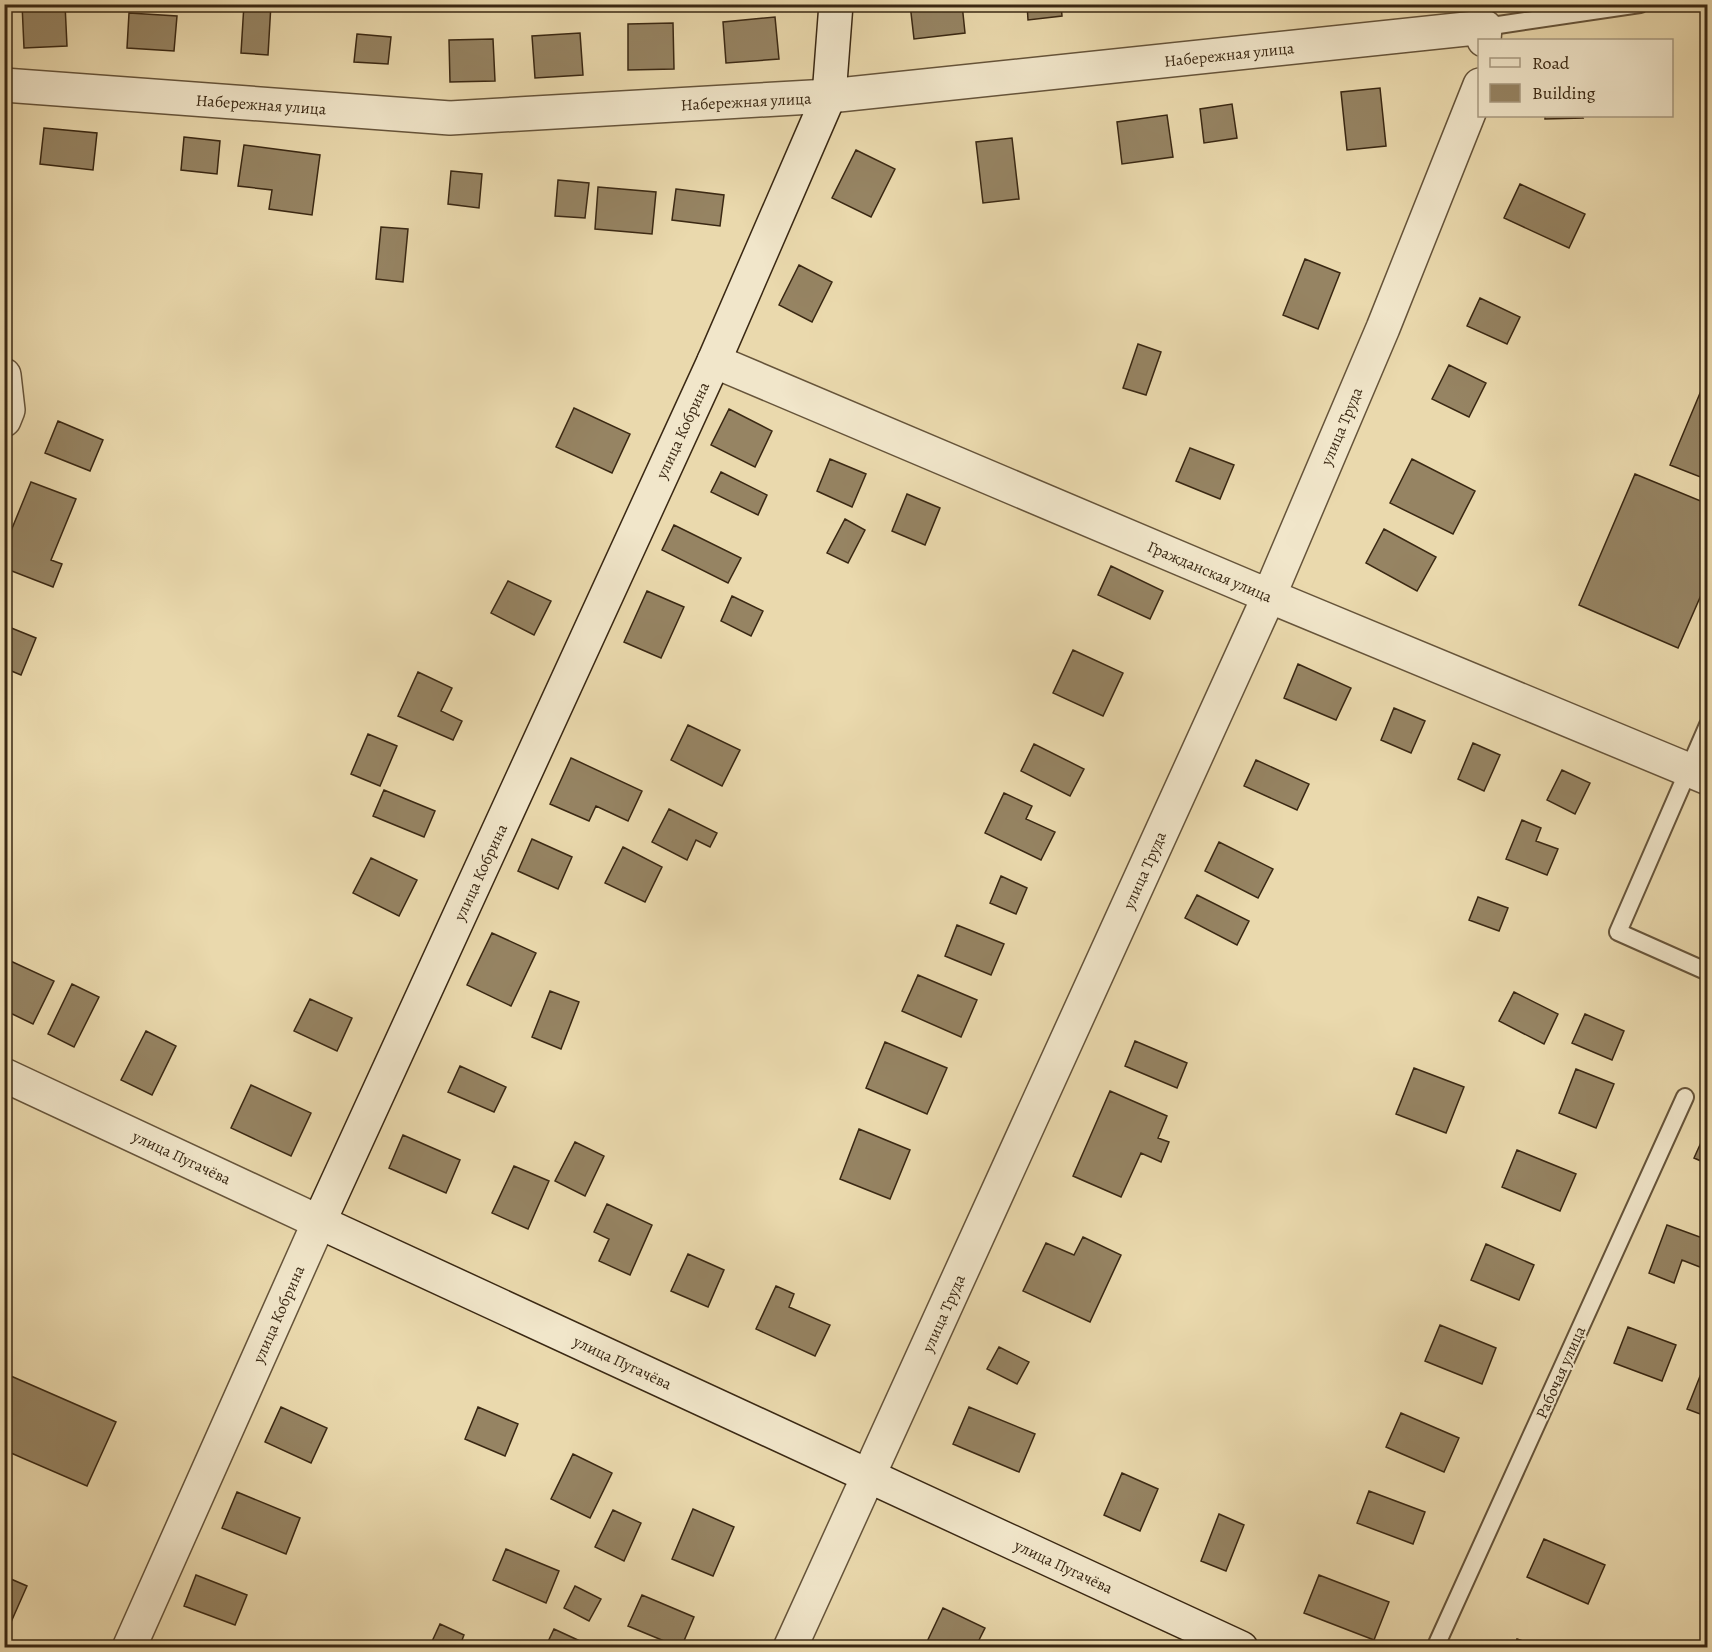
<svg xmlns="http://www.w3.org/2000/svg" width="1712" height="1652" viewBox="0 0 1712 1652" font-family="Alegreya,serif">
<rect width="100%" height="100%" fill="#ead9ad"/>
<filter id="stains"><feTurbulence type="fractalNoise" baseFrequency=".00333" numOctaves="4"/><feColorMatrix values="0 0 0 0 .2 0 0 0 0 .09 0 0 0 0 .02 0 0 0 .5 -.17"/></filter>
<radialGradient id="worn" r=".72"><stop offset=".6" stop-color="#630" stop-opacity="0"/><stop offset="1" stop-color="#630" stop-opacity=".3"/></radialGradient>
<path fill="#968463" stroke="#3a2813" stroke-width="1.5" d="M 22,4 L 65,4 L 67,46 L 24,48 Z
M 244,4 L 271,4 L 268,55 L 241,53 Z
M 910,4 L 962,4 L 965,33 L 914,39 Z
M 1027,4 L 1061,4 L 1062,16 L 1028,20 Z
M 129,13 L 177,16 L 174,51 L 127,48 Z
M 775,17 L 779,59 L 726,63 L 723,22 Z
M 673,23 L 674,69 L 628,70 L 628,24 Z
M 580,33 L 583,75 L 535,78 L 532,36 Z
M 357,34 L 391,37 L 388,64 L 354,62 Z
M 493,39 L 495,81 L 450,82 L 449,40 Z
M 1380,88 L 1386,146 L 1347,150 L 1341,92 Z
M 1232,104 L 1237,138 L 1204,143 L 1200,109 Z
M 1167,115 L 1173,157 L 1122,164 L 1117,122 Z
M 1545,116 L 1582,116 L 1583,118 L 1545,119 Z
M 44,128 L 97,133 L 93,170 L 40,164 Z
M 184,137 L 220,141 L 217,174 L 181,170 Z
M 1012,138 L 1019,199 L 983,203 L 976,142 Z
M 244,145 L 320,155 L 312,215 L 269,209 L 272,190 L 238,186 Z
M 856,150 L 895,169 L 871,217 L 832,198 Z
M 451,171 L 482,174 L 479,208 L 448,204 Z
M 558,180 L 589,183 L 585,218 L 555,216 Z
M 1520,184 L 1585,214 L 1569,248 L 1504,218 Z
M 598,187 L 656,192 L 652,234 L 595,229 Z
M 676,189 L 724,195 L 720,226 L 672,220 Z
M 381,227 L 408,229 L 403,282 L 376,279 Z
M 1305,259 L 1340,273 L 1318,329 L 1283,315 Z
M 799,265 L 832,282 L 812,322 L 779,305 Z
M 1480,298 L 1520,317 L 1507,344 L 1467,326 Z
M 1138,344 L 1161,352 L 1146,395 L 1123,388 Z
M 1449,365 L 1486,383 L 1469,417 L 1432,399 Z
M 1708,374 L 1708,480 L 1670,465 Z
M 574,408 L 630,434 L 612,473 L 556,447 Z
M 729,409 L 772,431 L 755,467 L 711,445 Z
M 58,421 L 103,440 L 90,471 L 45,453 Z
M 1190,448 L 1234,465 L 1220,499 L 1176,481 Z
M 830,459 L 866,474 L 852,507 L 817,491 Z
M 1412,459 L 1475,491 L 1453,534 L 1390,503 Z
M 721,472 L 767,495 L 758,515 L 711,492 Z
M 1635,474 L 1708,504 L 1708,579 L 1678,648 L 1579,605 Z
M 31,482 L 76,499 L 51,560 L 62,564 L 53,587 L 4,568 L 4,548 Z
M 907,494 L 940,508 L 925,545 L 892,531 Z
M 845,519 L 865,530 L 848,563 L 827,553 Z
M 674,525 L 741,558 L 728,583 L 662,550 Z
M 1384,529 L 1436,557 L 1417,591 L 1366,563 Z
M 1111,566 L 1163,591 L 1150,619 L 1098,595 Z
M 508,581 L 551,601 L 534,635 L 491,613 Z
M 647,591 L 684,607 L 661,658 L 624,642 Z
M 732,596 L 763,611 L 751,636 L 721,621 Z
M 4,625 L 36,638 L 21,675 L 4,668 Z
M 1073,650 L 1123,673 L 1103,716 L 1053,693 Z
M 1298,664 L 1351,688 L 1336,720 L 1284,698 Z
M 418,672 L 452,688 L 441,711 L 462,721 L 453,740 L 398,716 Z
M 1394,708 L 1425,721 L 1411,753 L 1381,740 Z
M 688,725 L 740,750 L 722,786 L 671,760 Z
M 368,734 L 397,746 L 380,786 L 351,774 Z
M 1473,743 L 1500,755 L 1484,791 L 1458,779 Z
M 1034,744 L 1084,769 L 1070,796 L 1021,771 Z
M 571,758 L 642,791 L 628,821 L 596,806 L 589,821 L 550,804 Z
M 1256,760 L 1309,784 L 1297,810 L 1244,786 Z
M 1562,770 L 1590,783 L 1575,814 L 1547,800 Z
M 384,790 L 435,811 L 424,837 L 373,816 Z
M 1004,793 L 1032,806 L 1026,819 L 1055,832 L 1041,860 L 985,833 Z
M 669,809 L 717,833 L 710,847 L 696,840 L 687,860 L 652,842 Z
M 1522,820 L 1541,828 L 1536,841 L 1558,849 L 1547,875 L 1506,859 Z
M 532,839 L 572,857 L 558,889 L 518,871 Z
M 1219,842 L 1273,869 L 1258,898 L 1205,871 Z
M 623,847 L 662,867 L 645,902 L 605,883 Z
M 371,858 L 417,880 L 399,916 L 353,893 Z
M 1001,876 L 1027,888 L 1016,914 L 990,903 Z
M 1197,895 L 1249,921 L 1237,945 L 1185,918 Z
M 1478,897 L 1508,908 L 1499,931 L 1469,920 Z
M 957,925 L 1004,944 L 991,975 L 945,956 Z
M 492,933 L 536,953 L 511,1006 L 467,985 Z
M 4,958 L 54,981 L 33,1024 L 4,1010 Z
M 918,975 L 977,1000 L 961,1037 L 902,1011 Z
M 72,984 L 99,997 L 74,1047 L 48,1034 Z
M 550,991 L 579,1002 L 561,1049 L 532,1037 Z
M 1514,992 L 1558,1014 L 1544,1044 L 1499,1021 Z
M 310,999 L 352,1018 L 337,1051 L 294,1031 Z
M 1585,1014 L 1624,1031 L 1612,1060 L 1572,1043 Z
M 146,1031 L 176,1046 L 152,1095 L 121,1080 Z
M 1135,1041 L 1187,1063 L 1177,1088 L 1125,1066 Z
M 885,1042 L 947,1068 L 927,1114 L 866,1088 Z
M 460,1066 L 506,1087 L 494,1112 L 448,1092 Z
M 1414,1068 L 1464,1087 L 1446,1133 L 1396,1114 Z
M 1576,1069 L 1614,1084 L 1596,1128 L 1559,1113 Z
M 251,1085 L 311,1113 L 291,1156 L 231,1128 Z
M 1110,1091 L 1167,1116 L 1158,1138 L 1169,1142 L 1161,1162 L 1141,1153 L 1121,1197 L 1073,1176 Z
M 1708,1127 L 1708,1164 L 1694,1158 Z
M 859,1129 L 910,1150 L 890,1199 L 840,1179 Z
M 403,1135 L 460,1160 L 446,1193 L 389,1168 Z
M 575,1142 L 604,1156 L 585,1196 L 555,1181 Z
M 1517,1150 L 1576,1174 L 1560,1211 L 1502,1187 Z
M 514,1166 L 549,1181 L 528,1229 L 492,1213 Z
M 607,1204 L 652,1225 L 630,1275 L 599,1261 L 609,1239 L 594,1232 Z
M 1667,1225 L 1708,1240 L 1708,1263 L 1705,1269 L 1682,1260 L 1674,1283 L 1649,1273 Z
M 1083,1237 L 1121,1255 L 1090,1322 L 1023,1291 L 1046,1243 L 1074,1255 Z
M 1486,1244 L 1534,1265 L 1519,1300 L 1471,1280 Z
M 688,1254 L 724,1270 L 708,1307 L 671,1291 Z
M 776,1286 L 794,1294 L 789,1307 L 830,1325 L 815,1356 L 756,1329 Z
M 1440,1325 L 1496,1348 L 1482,1384 L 1425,1361 Z
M 1628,1327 L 1676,1345 L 1662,1381 L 1614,1363 Z
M 999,1347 L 1029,1362 L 1017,1384 L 987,1369 Z
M 1708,1356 L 1708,1417 L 1687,1409 Z
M 4,1373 L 116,1422 L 87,1486 L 4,1450 Z
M 281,1407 L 327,1428 L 311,1463 L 265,1442 Z
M 478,1407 L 518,1424 L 505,1456 L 465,1439 Z
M 969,1407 L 1035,1434 L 1019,1472 L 953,1444 Z
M 1401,1413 L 1459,1438 L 1444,1472 L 1386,1447 Z
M 573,1454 L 612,1473 L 590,1518 L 551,1499 Z
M 1122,1473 L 1158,1489 L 1140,1531 L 1104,1515 Z
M 1369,1491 L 1425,1512 L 1413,1544 L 1357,1523 Z
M 237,1492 L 300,1518 L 286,1554 L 222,1528 Z
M 693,1509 L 734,1527 L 713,1576 L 672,1559 Z
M 613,1510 L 641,1523 L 624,1561 L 595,1547 Z
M 1219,1514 L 1244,1525 L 1226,1571 L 1201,1561 Z
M 1544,1539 L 1605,1565 L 1588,1604 L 1527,1577 Z
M 506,1549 L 559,1571 L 546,1603 L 493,1580 Z
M 196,1575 L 247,1595 L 235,1625 L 184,1606 Z
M 1319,1575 L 1389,1602 L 1374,1640 L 1304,1613 Z
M 4,1576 L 27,1586 L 4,1638 Z
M 575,1586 L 601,1599 L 589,1621 L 564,1608 Z
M 642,1595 L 694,1617 L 681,1648 L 628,1626 Z
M 943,1608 L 985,1628 L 975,1648 L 924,1648 Z
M 440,1624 L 464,1635 L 459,1648 L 429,1648 Z
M 1708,1626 L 1708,1648 L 1701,1648 L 1699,1647 Z
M 554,1629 L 580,1641 L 577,1648 L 545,1648 Z
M 1517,1639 L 1543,1648 L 1514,1648 Z"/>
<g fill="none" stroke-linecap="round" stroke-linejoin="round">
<g stroke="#66543a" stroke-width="20">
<path id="lane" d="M 1485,27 L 1640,4
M 1708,725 L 1618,932 L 1708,972
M 1435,1648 L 1685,1097"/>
</g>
<g stroke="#66543a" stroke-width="36">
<path id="street" d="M 4,85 L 450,118 L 829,96 L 1485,27 L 1484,40
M 714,361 L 1269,596 L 1708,778
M 4,375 L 8,410 L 4,420
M 4,1075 L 319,1222 L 129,1648
M 790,1648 L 1269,596 L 1383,328 L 1480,85"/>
</g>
<g stroke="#3a2813" stroke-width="36">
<path id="secondary" d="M 836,4 L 829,96 L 714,361 L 319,1222 L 1241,1648"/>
</g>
<use href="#lane" stroke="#f1e6ca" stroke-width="16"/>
<use href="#street" stroke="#f1e6ca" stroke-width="33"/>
<use href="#secondary" stroke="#f1e6ca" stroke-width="33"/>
</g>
<g text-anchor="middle" stroke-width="4.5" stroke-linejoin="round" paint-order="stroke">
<g font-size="16" fill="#3a2813" stroke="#f1e6ca">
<text transform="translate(1229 54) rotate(-6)" y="6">Набережная улица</text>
<text transform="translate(746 101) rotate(-3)" y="6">Набережная улица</text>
<text transform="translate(261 104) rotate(4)" y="6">Набережная улица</text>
<text transform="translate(1341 426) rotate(-67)" y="6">улица Труда</text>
<text transform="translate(682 430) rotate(-65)" y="6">улица Кобрина</text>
<text transform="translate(1210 571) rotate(23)" y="6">Гражданская улица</text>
<text transform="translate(1144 870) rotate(-66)" y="6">улица Труда</text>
<text transform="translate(480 872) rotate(-65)" y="6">улица Кобрина</text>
<text transform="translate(182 1157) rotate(25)" y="6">улица Пугачёва</text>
<text transform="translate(943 1313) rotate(-66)" y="6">улица Труда</text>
<text transform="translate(278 1314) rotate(-66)" y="6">улица Кобрина</text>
<text transform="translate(623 1362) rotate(25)" y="6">улица Пугачёва</text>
<text transform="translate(1560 1372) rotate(-66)" y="6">Рабочая улица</text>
<text transform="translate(1064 1566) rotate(25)" y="6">улица Пугачёва</text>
</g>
</g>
<rect width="1712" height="1652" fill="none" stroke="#ead9ad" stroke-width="24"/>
<rect x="6" y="6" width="1700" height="1640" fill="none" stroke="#3a2813" stroke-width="3"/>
<rect x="12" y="12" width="1688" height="1628" fill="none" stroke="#3a2813" stroke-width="1.5"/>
<rect x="1478" y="39" width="195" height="78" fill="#f1e6ca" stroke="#a89a81" stroke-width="1.5"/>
<rect x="1490" y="58" width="30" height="9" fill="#f1e6ca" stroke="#a89a81" stroke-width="1.5"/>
<text x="1532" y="69" font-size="18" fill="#3a2813">Road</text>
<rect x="1490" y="84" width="30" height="18" fill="#968463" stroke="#a89a81" stroke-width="1.5"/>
<text x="1532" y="99" font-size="18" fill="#3a2813">Building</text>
<rect width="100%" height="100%" filter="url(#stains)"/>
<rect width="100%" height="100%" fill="url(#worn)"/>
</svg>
